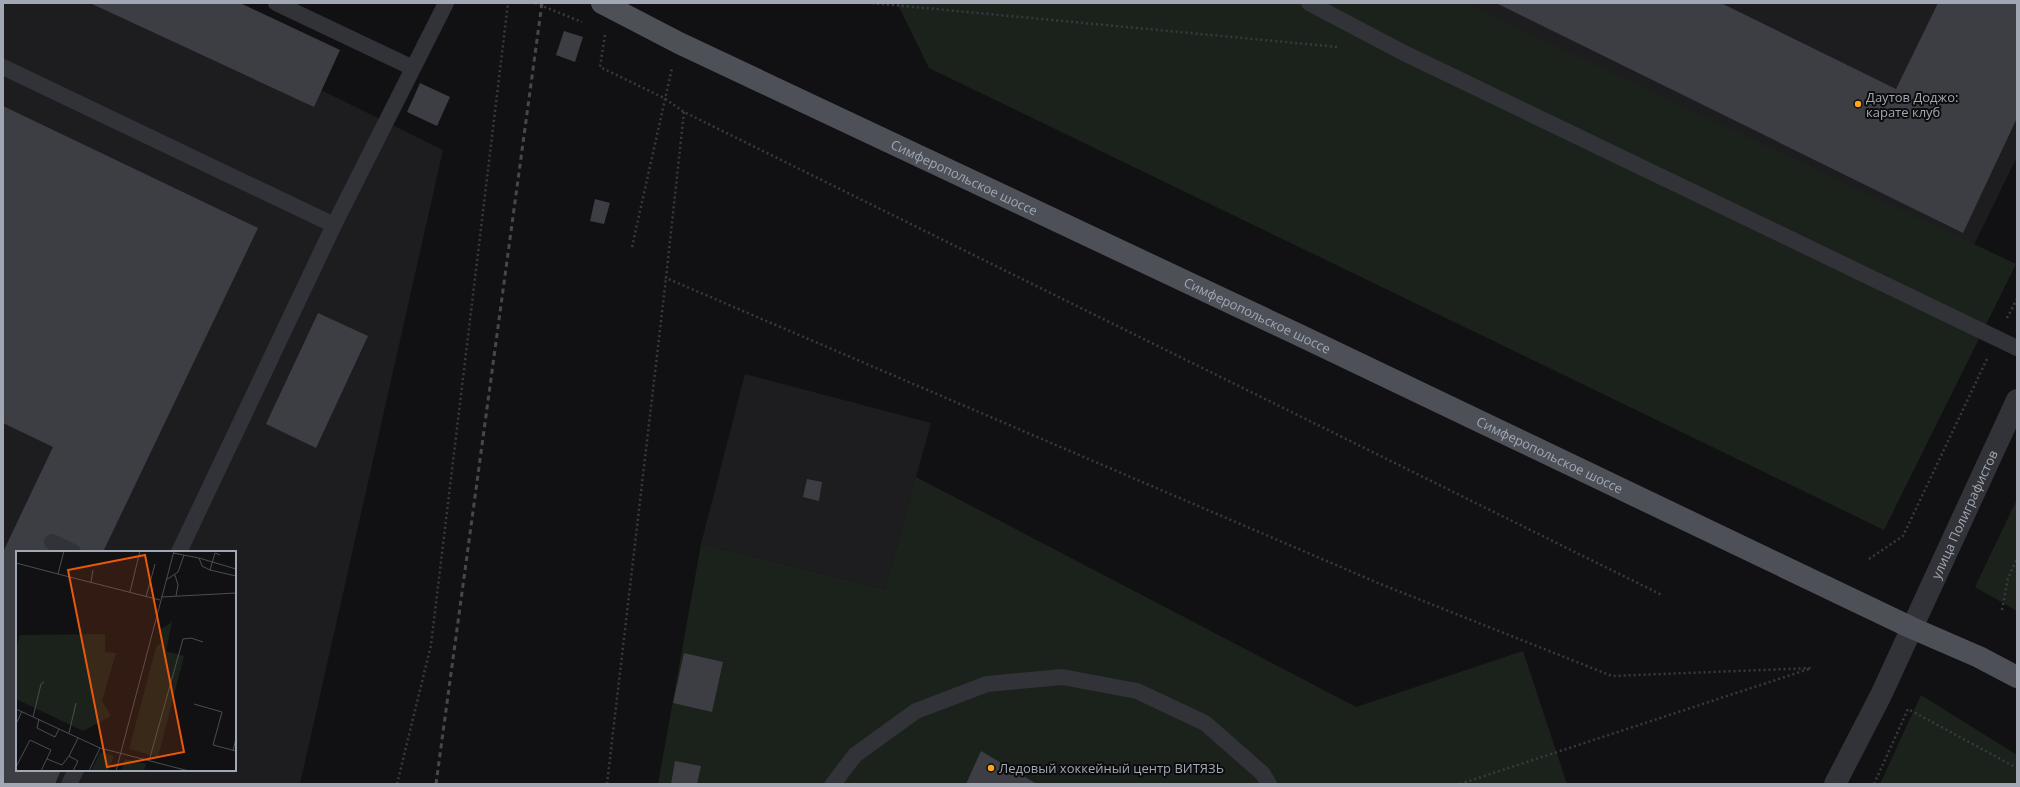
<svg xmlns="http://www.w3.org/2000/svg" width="2020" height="787" viewBox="0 0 2020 787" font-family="'Open Sans',sans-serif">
<rect width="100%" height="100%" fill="#111113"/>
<path fill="#1d1d20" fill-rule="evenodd" d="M 3,3 L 90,3 L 321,90 L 443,150 L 300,784 L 3,784 ZM 17,552 L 235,552 L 235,770 L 17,770 Z
M 1437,3 L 2017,3 L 2017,157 L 1966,261 Z
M 745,374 L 931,423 L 885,589 L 701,544 Z"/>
<path fill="#1b221b" d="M 897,3 L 1465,3 L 2016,264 L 1884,530 L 929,68 Z
M 916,477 L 1356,707 L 1523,651 L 1567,784 L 658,784 L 701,544 L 885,589 Z
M 2017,499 L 2017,611 L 1975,587 Z
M 1921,695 L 2017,755 L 2017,784 L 1880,784 Z"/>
<path fill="#3d3e43" d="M 90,3 L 240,3 L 340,50 L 314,107 Z
M 1496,3 L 1721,3 L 1896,89 L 1938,3 L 2017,3 L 2017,118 L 1963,233 Z
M 564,31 L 583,37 L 575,62 L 556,55 Z
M 420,83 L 450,97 L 437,126 L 407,112 Z
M 3,106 L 258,228 L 103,552 L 17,552 L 17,770 L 61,770 L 55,784 L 3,784 L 3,552 L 53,447 L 3,423 Z
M 595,199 L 610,203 L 604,224 L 590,221 Z
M 318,313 L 368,336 L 316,448 L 266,424 Z
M 807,479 L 822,482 L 819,501 L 803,497 Z
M 684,653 L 723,662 L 712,712 L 673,703 Z
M 981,751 L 1037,784 L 966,784 Z
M 675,761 L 701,766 L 697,784 L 671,784 Z"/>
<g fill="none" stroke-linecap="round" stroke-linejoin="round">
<path stroke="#383a3f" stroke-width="2.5" stroke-dasharray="2 3" stroke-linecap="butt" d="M 535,3 L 582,22
M 872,3 L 1338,47
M 605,35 L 600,67 L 664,98 L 684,112 L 1662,595
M 684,112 L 666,278 L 1378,583 L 1612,676 L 1812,668
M 632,247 L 672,68
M 2007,318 L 2017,299
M 1869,559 L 1903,536 L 1987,359
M 2002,610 L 2008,578 L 2017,559
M 397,784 L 431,645 L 508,3
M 607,784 L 666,278
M 1460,784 L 1809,669
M 1874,784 L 1908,709 L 2017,768"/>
<path stroke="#323338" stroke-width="16" d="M 276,3 L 413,68
M 1309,3 L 1404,53 L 2017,348
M 3,67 L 334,225
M 52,542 L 73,552
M 179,552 L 334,225 L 446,3
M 69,784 L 76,770
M 833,784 L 855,755 L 916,711 L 987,684 L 1062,677 L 1137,691 L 1205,723 L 1262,773 L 1269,784"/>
<path stroke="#323338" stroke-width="22" id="s1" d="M 1835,784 L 1881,695 L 2017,400"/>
<path stroke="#4d5057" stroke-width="22" id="s2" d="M 602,3 L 679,43 L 1297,334 L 1912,628 L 1979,657 L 2017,677"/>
<path stroke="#44474d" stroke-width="3" stroke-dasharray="5 4" stroke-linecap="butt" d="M 436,784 L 542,3"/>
</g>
<g fill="#fea51d" stroke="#0c0c0d" stroke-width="1.5">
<circle cx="1858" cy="104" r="4"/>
<circle cx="991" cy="768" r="4"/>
</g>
<g text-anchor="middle" stroke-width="4" stroke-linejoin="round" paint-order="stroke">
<g font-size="13" fill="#a1a8b4" stroke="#0c0c0d" text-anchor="start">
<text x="1866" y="102">Даутов Доджо:<tspan x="1866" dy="15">карате клуб</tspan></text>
<text x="999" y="773">Ледовый хоккейный центр ВИТЯЗЬ</text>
</g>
<g font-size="13" fill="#a1a8b4" stroke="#0c0c0d">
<text dy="5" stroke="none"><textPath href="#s2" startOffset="402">Симферопольское шоссе</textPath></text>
<text dy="5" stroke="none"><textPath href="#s2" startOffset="726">Симферопольское шоссе</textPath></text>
<text dy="5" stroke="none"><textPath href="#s2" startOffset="1050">Симферопольское шоссе</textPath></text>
<text dy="5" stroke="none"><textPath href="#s1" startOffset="299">улица Полиграфистов</textPath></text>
</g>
</g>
<g transform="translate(16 551)">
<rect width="220" height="220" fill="#111113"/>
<path d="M 156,71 L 150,100 L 168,105 L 142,206 L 113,198 L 140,96 L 146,91 L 145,78 ZM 89,83 L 89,101 L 100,102 L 86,150 L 95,165 L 67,180 L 0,148 L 0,98 L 4,84 ZM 84,201 L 98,205 L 92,220 L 75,220 ZM 109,208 L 130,213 L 128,220 L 105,220 Z" fill="#1b221b"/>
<path fill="none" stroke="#4b4d53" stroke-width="1" d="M 48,0 L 42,23 L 144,49M 157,2 L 183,7 L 186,15 L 194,19 L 220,25M 183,7 L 220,18M 0,12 L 42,23M 194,19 L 199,2 L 204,4M 159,24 L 162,34 L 160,45M 150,29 L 162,21 L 168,4M 75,31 L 77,19M 114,41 L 124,0M 130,46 L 139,13M 145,46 L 220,42M 178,153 L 206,161 L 197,194 L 220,200M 0,158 L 84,197 L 173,220M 17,166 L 25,133 L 28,131M 23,168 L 21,177 L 39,186 L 43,178M 0,173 L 6,160M 53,182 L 60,152M 217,200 L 220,187M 31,208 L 46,214 L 53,205M 133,210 L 167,88 L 175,87 L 187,91M 0,216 L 14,189 L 35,199 L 25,220M 57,220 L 62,210 L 53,205 L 62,187M 73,220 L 84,197M 100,220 L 158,0"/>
<path fill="#e8590c" fill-opacity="0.15" stroke="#e8590c" stroke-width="2" d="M 129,4 L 168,201 L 91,216 L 52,19 Z"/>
<rect width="220" height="220" fill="none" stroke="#a1a8b4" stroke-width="2"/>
</g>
<rect width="2020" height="787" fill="none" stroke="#a1a8b4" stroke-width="8"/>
</svg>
